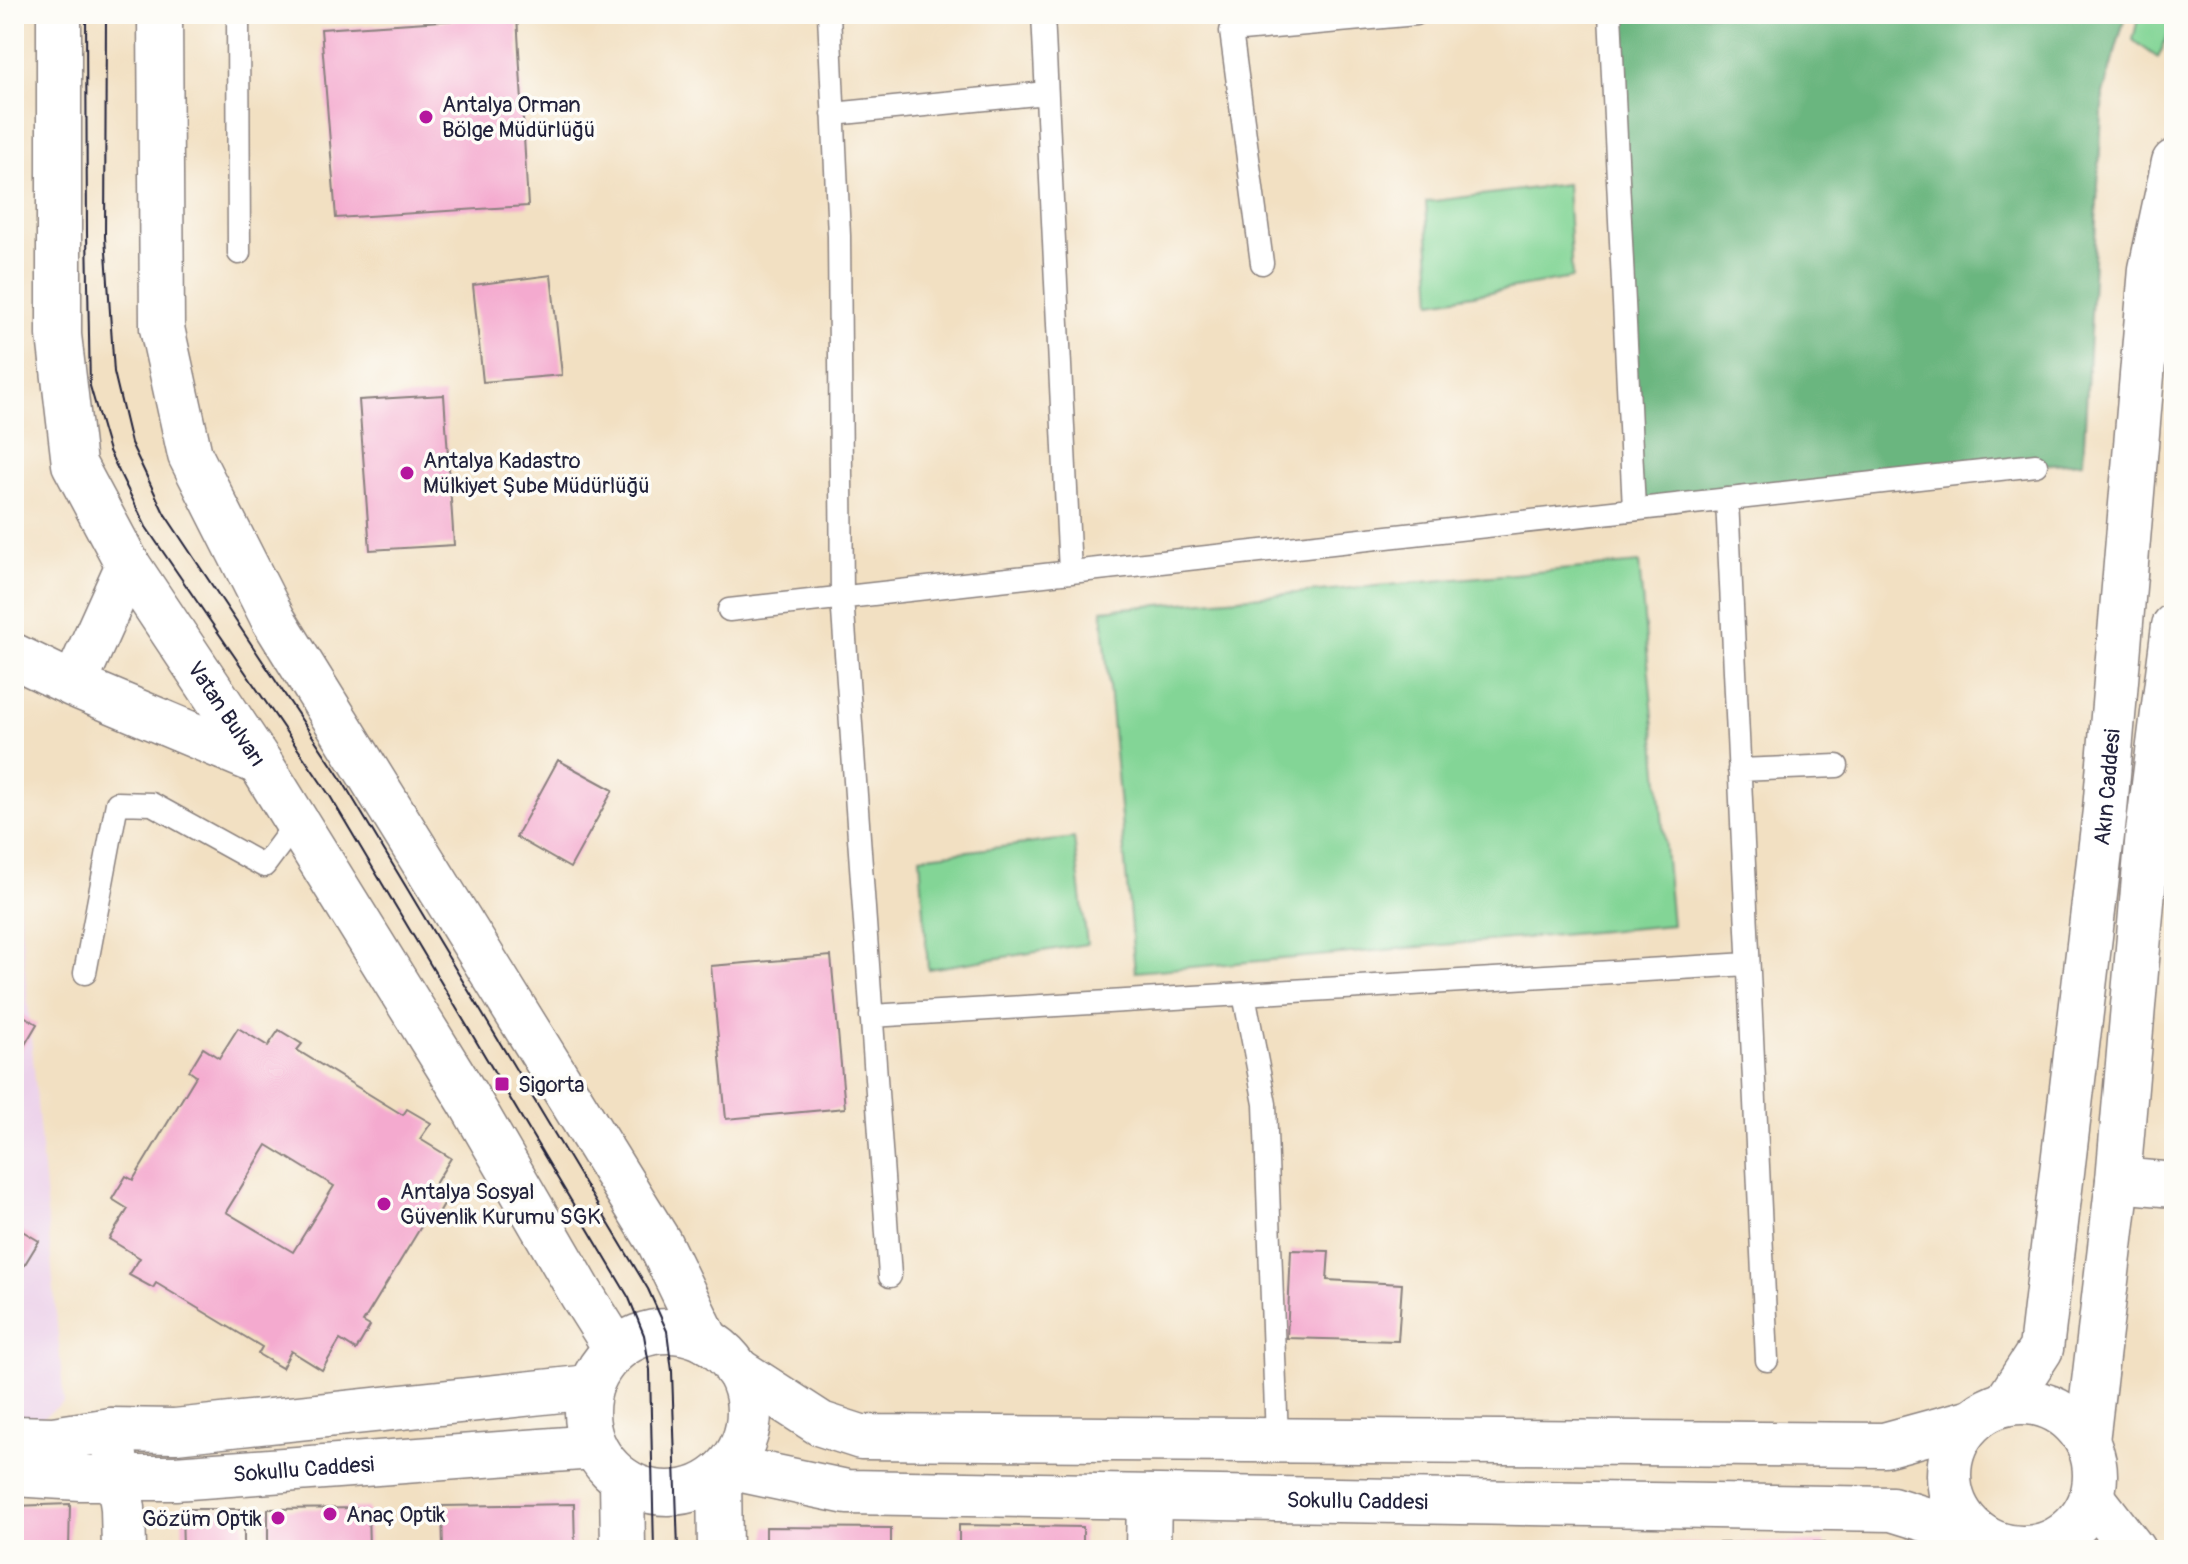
<svg xmlns="http://www.w3.org/2000/svg" width="2188" height="1564" viewBox="0 0 2188 1564" font-family="Pangolin,sans-serif">
<rect width="100%" height="100%" fill="#fdfcf7"/>
<filter id="ink" filterUnits="userSpaceOnUse"><feTurbulence type="fractalNoise" baseFrequency=".0125" numOctaves="2"/><feDisplacementMap in="SourceGraphic" scale="16" xChannelSelector="R" yChannelSelector="G"/><feConvolveMatrix kernelMatrix="1 2 1 2 8 2 1 2 1" color-interpolation-filters="sRGB"/></filter>
<filter id="wash" filterUnits="userSpaceOnUse"><feTurbulence type="fractalNoise" baseFrequency=".006" numOctaves="4" result="noise"/><feDisplacementMap in="SourceGraphic" scale="32" xChannelSelector="R" yChannelSelector="G"/><feGaussianBlur stdDeviation="1.8" result="paint"/><feColorMatrix in="noise" values="0 0 0 0 0 0 0 0 0 0 0 0 0 0 0 0 0 1.4 0 .05"/><feComposite in="paint" operator="in"/></filter>
<g filter="url(#wash)">
<rect width="100%" height="100%" fill="#f2e0c2"/>
<path fill="#ecd1ea" d="M 14,847 L 64,1402 L 35,1423 L 14,1420 Z"/>
<path fill="#83d596" stroke="#527c68" stroke-width="2" d="M 2139,14 L 2174,14 L 2174,22 L 2158,58 L 2133,40 Z
M 1567,184 L 1572,278 L 1432,302 L 1426,202 Z
M 1639,563 L 1672,925 L 1135,972 L 1102,610 Z
M 1074,838 L 1087,944 L 928,969 L 920,857 Z"/>
<path fill="#6ab67f" stroke="#466c5d" stroke-width="2" d="M 1610,14 L 2126,14 L 2103,94 L 2083,462 L 2036,465 L 1634,509 Z"/>
<g id="blocks">
<path fill="#f4aacf" fill-rule="evenodd" d="M 517,16 L 528,206 L 336,218 L 321,29 Z
M 551,275 L 562,375 L 483,382 L 473,285 Z
M 444,395 L 454,545 L 370,550 L 359,400 Z
M 558,760 L 613,790 L 570,868 L 516,837 Z
M 831,956 L 845,1108 L 726,1119 L 711,966 Z
M 14,1010 L 37,1024 L 14,1063 Z
M 238,1028 L 268,1046 L 279,1030 L 302,1044 L 297,1050 L 403,1115 L 407,1109 L 431,1123 L 420,1139 L 451,1158 L 432,1189 L 448,1198 L 434,1222 L 427,1217 L 363,1322 L 370,1326 L 356,1350 L 340,1340 L 322,1370 L 291,1351 L 282,1368 L 258,1354 L 262,1347 L 156,1283 L 153,1288 L 129,1275 L 140,1258 L 109,1239 L 128,1209 L 112,1199 L 126,1176 L 133,1180 L 196,1076 L 189,1071 L 203,1048 L 219,1058 ZM 267,1145 L 334,1186 L 293,1252 L 226,1212 Z
M 14,1226 L 39,1241 L 14,1282 Z
M 1291,1250 L 1329,1251 L 1327,1280 L 1402,1284 L 1398,1341 L 1287,1338 Z
M 70,1504 L 69,1550 L 14,1550 L 14,1506 Z
M 574,1504 L 575,1550 L 443,1550 L 442,1506 Z
M 368,1508 L 369,1550 L 268,1550 L 268,1509 Z
M 182,1509 L 244,1509 L 244,1550 L 183,1550 Z
M 959,1525 L 1083,1527 L 1083,1550 L 959,1550 Z
M 766,1527 L 891,1528 L 891,1550 L 766,1550 Z
M 1824,1542 L 1824,1550 L 1308,1550 L 1308,1547 Z"/>
</g>
</g>
<g filter="url(#ink)">
<use href="#blocks" fill-opacity="0" stroke="#8a817e" stroke-width="2"/>
<g fill="none" stroke-linecap="round" stroke-linejoin="round">
<g stroke="#8a817e" stroke-width="25">
<path id="lane" d="M 238,14 L 239,253
M 829,14 L 839,236 L 842,597 L 890,1276
M 1043,14 L 1070,572
M 1610,14 L 1634,509
M 833,114 L 1046,93
M 1262,263 L 1231,31 L 1416,14
M 1727,499 L 1767,1360
M 729,610 L 2036,465
M 1739,770 L 1837,766
M 85,973 L 117,803 L 152,804 L 264,866 L 296,823
M 1244,994 L 1265,1104 L 1277,1440
M 871,1016 L 1748,964"/>
</g>
<g stroke="#8a817e" stroke-width="47">
<path id="street" d="M 14,656 L 74,685 L 260,763
M 74,685 L 128,565
M 2118,1180 L 2174,1185
M 111,1430 L 123,1508 L 124,1550
M 719,1476 L 720,1550
M 622,1479 L 623,1550
M 1148,1550 L 1149,1497"/>
</g>
<g stroke="#8a817e" stroke-width="47">
<g id="secondary">
<path id="s1" d="M 59,14 L 59,335 L 74,464 L 128,565 L 260,763 L 470,1102 L 582,1295 L 616,1349"/>
<path d="M 160,14 L 162,328 L 190,455 L 273,619 L 659,1242 L 707,1341"/>
<circle cx="668" cy="1412" r="81"/>
<path d="M 736,1369 L 821,1424 L 861,1437 L 1884,1445 L 1972,1421"/>
<circle cx="2022" cy="1475" r="73"/>
<path id="s2" d="M 2006,1403 L 2041,1349 L 2105,810 L 2151,269 L 2174,162"/>
<path d="M 14,1438 L 53,1439 L 111,1430 L 175,1431 L 590,1387"/>
<path d="M 2087,1441 L 2118,1180 L 2148,832 L 2174,626"/>
<path id="s3" d="M 728,1467 L 847,1492 L 1892,1509 L 1983,1537"/>
<path id="s4" d="M 14,1474 L 80,1478 L 175,1478 L 594,1447"/>
<path d="M 2092,1497 L 2133,1550"/>
</g>
</g>
<use href="#lane" stroke="#fff" stroke-width="22"/>
<use href="#street" stroke="#fff" stroke-width="44"/>
<use href="#secondary" stroke="#fff" stroke-width="44"/>
<path stroke="#22223b" stroke-width="2" d="M 86,14 L 87,233 L 90,386 L 109,451 L 146,527 L 330,796 L 629,1298 L 644,1335 L 650,1370 L 654,1550
M 106,14 L 105,237 L 114,372 L 131,443 L 164,513 L 343,782 L 648,1289 L 667,1331 L 672,1371 L 678,1550"/>
</g>
</g>
<g fill="#b5179e" stroke="#fdfcf7" stroke-width="3">
<circle cx="426" cy="117" r="8"/>
<circle cx="407" cy="473" r="8"/>
<rect x="494" y="1076" width="16" height="16" rx="4"/>
<circle cx="384" cy="1204" r="8"/>
<circle cx="330" cy="1514" r="8"/>
<circle cx="278" cy="1518" r="8"/>
</g>
<g text-anchor="middle" stroke-width="7" stroke-linejoin="round" paint-order="stroke">
<g font-size="22" fill="#22223b" stroke="#fdfcf7" text-anchor="start">
<text x="442" y="112">Antalya Orman<tspan x="442" dy="25">Bölge Müdürlüğü</tspan></text>
<text x="423" y="468">Antalya Kadastro<tspan x="423" dy="25">Mülkiyet Şube Müdürlüğü</tspan></text>
<text x="518" y="1092">Sigorta</text>
<text x="400" y="1199">Antalya Sosyal<tspan x="400" dy="25">Güvenlik Kurumu SGK</tspan></text>
<text x="346" y="1522">Anaç Optik</text>
<text x="262" y="1526" text-anchor="end">Gözüm Optik</text>
</g>
<g font-size="22" fill="#22223b" stroke="#fdfcf7">
<text dy="8" stroke="none"><textPath href="#s1" startOffset="744">Vatan Bulvarı</textPath></text>
<text dy="8" stroke="none"><textPath href="#s2" startOffset="630">Akın Caddesi</textPath></text>
<text dy="8" stroke="none"><textPath href="#s4" startOffset="290">Sokullu Caddesi</textPath></text>
<text dy="8" stroke="none"><textPath href="#s3" startOffset="632">Sokullu Caddesi</textPath></text>
</g>
</g>
<rect width="2188" height="1564" fill="none" stroke="#fdfcf7" stroke-width="48"/>
</svg>
